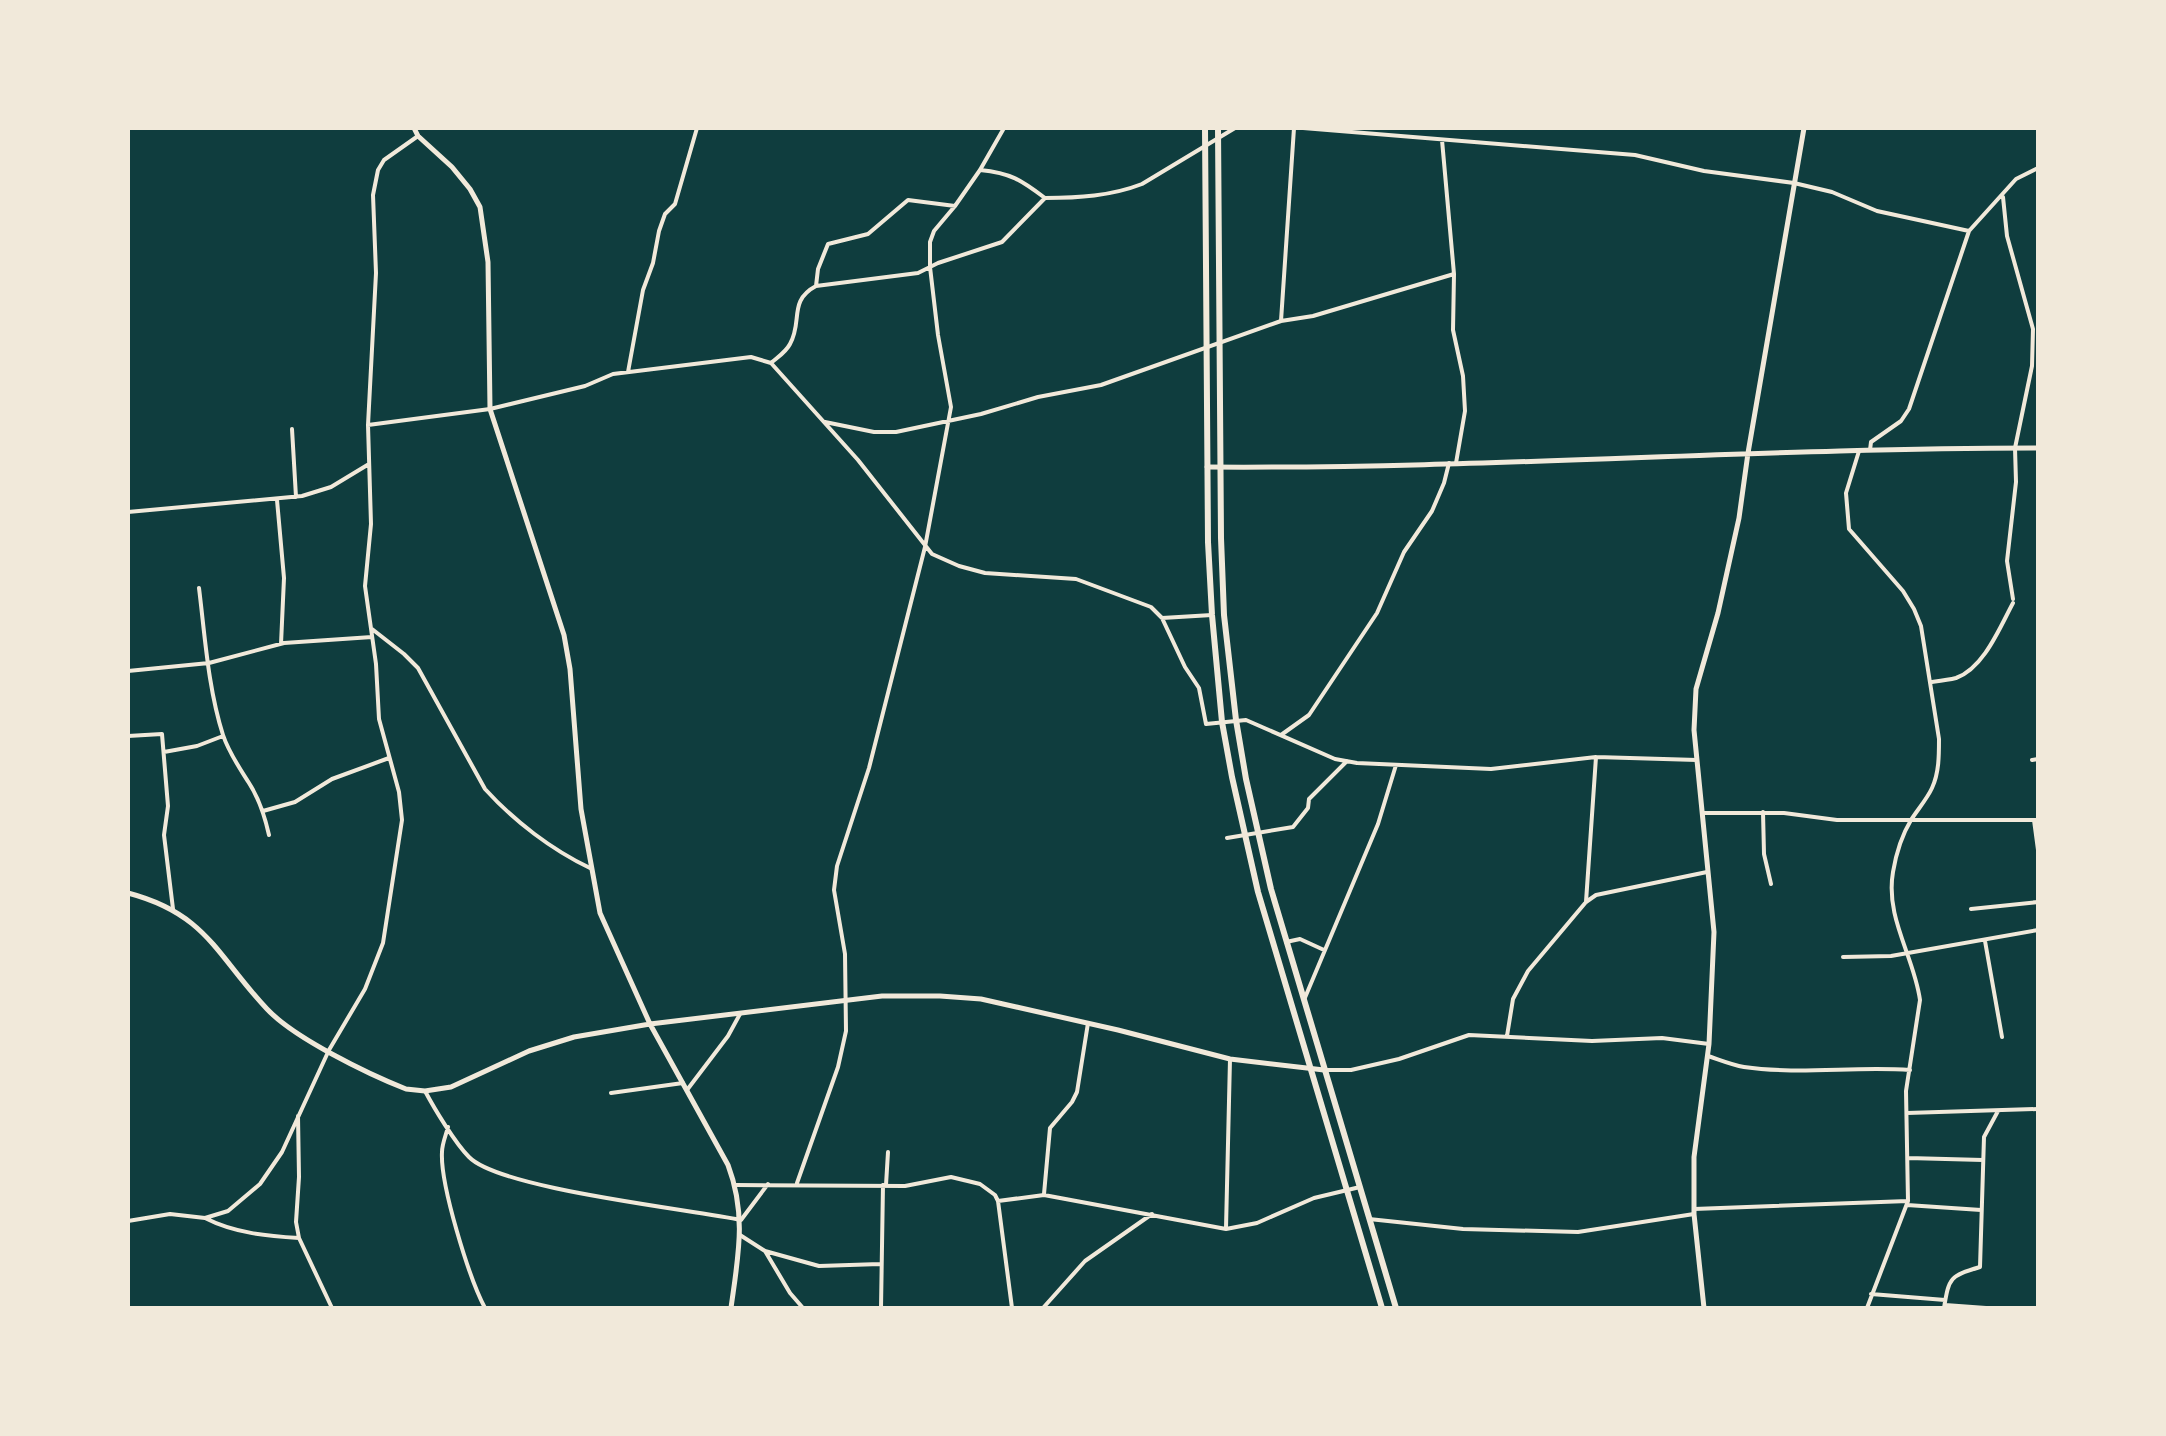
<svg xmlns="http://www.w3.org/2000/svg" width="2166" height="1436" viewBox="0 0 2166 1436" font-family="Montserrat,sans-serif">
<rect width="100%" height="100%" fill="#0f3d3e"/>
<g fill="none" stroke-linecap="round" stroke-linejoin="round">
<path stroke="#f1e9da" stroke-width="4" d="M 1303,128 L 1635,155 L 1704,171 L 1794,183 L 1832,192 L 1877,211 L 1969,231
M 1442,140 L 1454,274 L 1453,330 L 1463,376 L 1465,411 L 1456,463
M 980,170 C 1011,173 1021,180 1045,198
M 2003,197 L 2007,236 L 2033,329 L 2032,366 L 2015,448 L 2016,482 L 2007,561 L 2013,599
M 816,286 L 818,269 L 828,244 L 868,234 L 908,200 L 955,206 L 980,170 L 1004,128
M 1281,321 L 1294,128
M 771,363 C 778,357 786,352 790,344 C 803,321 788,301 816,286 L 918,273 L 938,263 L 1002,242 L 1045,198 C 1078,198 1111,196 1142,184 L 1235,128
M 628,372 L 643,290 L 653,263 L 659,231 L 665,214 L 675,204 L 697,128
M 825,422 L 874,432 L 896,432 L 981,414 L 1038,397 L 1101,385 L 1281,321 L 1313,316 L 1454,274
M 368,425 L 490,409 L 585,386 L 613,374 L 751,357 L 771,363 L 858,460 L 932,554 L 959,566 L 985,573 L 1076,579 L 1151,607 L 1162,618 L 1185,667 L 1199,688 L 1206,724 L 1246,720 L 1335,759 L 1357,763 L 1491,769 L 1596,757 L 1697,760
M 292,429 L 296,497
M 1870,450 L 1871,442 L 1901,421 L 1909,409 L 1969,231 L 2016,179 L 2038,168
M 1859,451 L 1846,493 L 1849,529 L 1903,591 L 1914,609 L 1921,626 L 1939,739 C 1939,756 1939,773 1932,788 C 1927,799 1918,809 1911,820 C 1902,835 1896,854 1893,872 C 1885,918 1914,956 1920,1000 L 1906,1091 L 1908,1201 L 1867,1308
M 277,500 L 284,578 L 281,644
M 128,512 L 302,496 L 331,487 L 369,464
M 199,588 C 205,636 208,688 223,735 C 229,753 239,767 249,783 C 260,800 265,817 269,835
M 1162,618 L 1212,615
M 372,629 L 404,654 L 418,668 L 485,789 C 514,821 552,850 590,868
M 128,671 L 209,663 L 284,643 L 372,637
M 1931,682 C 1939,681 1948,680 1956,678 C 1984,668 2000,627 2013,603
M 1281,735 L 1309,715 L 1377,613 L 1404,552 L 1432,511 L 1444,483 L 1449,463
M 128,736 L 162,734 L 168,806 L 164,835 L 173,909
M 164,752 L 197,746 L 223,736
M 2032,760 L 2038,759
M 263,811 L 295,802 L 332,779 L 389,758
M 1763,812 L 1764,854 L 1771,884
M 1704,813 L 1784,813 L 1837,820 L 2038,820
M 2034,820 L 2038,850
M 1227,838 L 1293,827 L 1308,808 L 1309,799 L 1347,761
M 1586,902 L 1596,757
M 1971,909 L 2038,902
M 1985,941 L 2002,1037
M 1286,942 L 1300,939 L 1324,950
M 1843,957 L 1891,956 L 2038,930
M 1304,1000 L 1378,824 L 1396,765
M 1507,1036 L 1513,999 L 1528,971 L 1586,902 L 1596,895 L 1707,872
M 1708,1056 C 1720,1060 1732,1065 1744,1067 C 1799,1075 1855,1066 1910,1070
M 1324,1070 L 1351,1070 L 1399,1059 L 1469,1035 L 1592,1041 L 1662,1038 L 1709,1044
M 687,1090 L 728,1036 L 740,1014
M 425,1091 C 434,1108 455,1143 469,1157 C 500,1189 688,1209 741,1220 L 768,1184
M 611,1093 L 683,1083
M 1907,1113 L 2038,1109
M 298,1116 L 299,1177 L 296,1222 L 299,1238 L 332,1308
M 448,1127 C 446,1135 442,1144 442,1152 C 440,1184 469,1278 485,1308
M 1908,1158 L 1983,1160
M 797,1183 L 838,1067 L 846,1031 L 845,954 L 834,890 L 837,866 L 869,768 L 925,547 L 951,407 L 938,335 L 930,267 L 930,242 L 934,231 L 955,206
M 736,1185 L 905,1186 L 951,1177 L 980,1184 L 995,1195 L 998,1201 L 1012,1308
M 886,1185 L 888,1152
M 1044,1194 L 1050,1128 L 1072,1102 L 1077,1092 L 1088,1023
M 998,1201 L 1044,1195 L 1226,1229 L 1257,1223 L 1314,1198 L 1360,1187
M 1907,1205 L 1981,1210
M 1694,1209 L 1908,1201
M 205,1218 C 234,1233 267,1236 299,1238
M 1369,1219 L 1463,1229 L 1578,1232 L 1694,1214
M 128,1221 L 170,1214 L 205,1218 L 228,1211 L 260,1184 L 282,1152 L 329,1050 L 365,989 L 383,943 L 402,820 L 399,792 L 379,719 L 376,664 L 365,586 L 371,524 L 368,425 L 376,273 L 373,195 L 378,170 L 384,160 L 418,136
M 1226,1228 L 1230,1059
M 740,1235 L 765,1251 L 790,1293 L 803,1308
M 765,1251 L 819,1266 L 880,1264
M 1871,1294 L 1945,1300
M 1945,1305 L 1986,1308
M 881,1308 L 883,1185
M 1043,1308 L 1085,1261 L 1152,1214
M 1944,1308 C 1949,1277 1950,1276 1980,1267 L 1984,1137 L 1998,1111"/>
<path stroke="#f1e9da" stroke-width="5" d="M 414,128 L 418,136 L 452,167 L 470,189 L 480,207 L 488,262 L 490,409 L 564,635 L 570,669 L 581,809 L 600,913 L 650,1024 L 728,1165 C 747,1215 738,1257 731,1308
M 1207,467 C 1484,469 1761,448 2038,448
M 128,893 C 207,914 216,955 267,1009 C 294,1038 368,1074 406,1089 L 425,1091 L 451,1087 L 529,1051 L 574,1037 L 650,1024 L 882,996 L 940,996 L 981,999 L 1118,1030 L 1230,1059 L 1324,1070
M 1704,1308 L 1694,1214 L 1694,1157 L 1709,1044 L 1714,932 L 1694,730 L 1696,689 L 1718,613 L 1739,518 L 1748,453 L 1804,128"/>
<path stroke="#f1e9da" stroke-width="6" d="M 1205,128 L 1208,542 L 1212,615 L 1222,722 L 1232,777 L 1258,892 L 1382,1308
M 1218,128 L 1221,538 L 1224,615 L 1236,720 L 1246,779 L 1271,889 L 1396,1308"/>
</g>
<rect width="2166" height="1436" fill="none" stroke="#f1e9da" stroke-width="260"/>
</svg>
